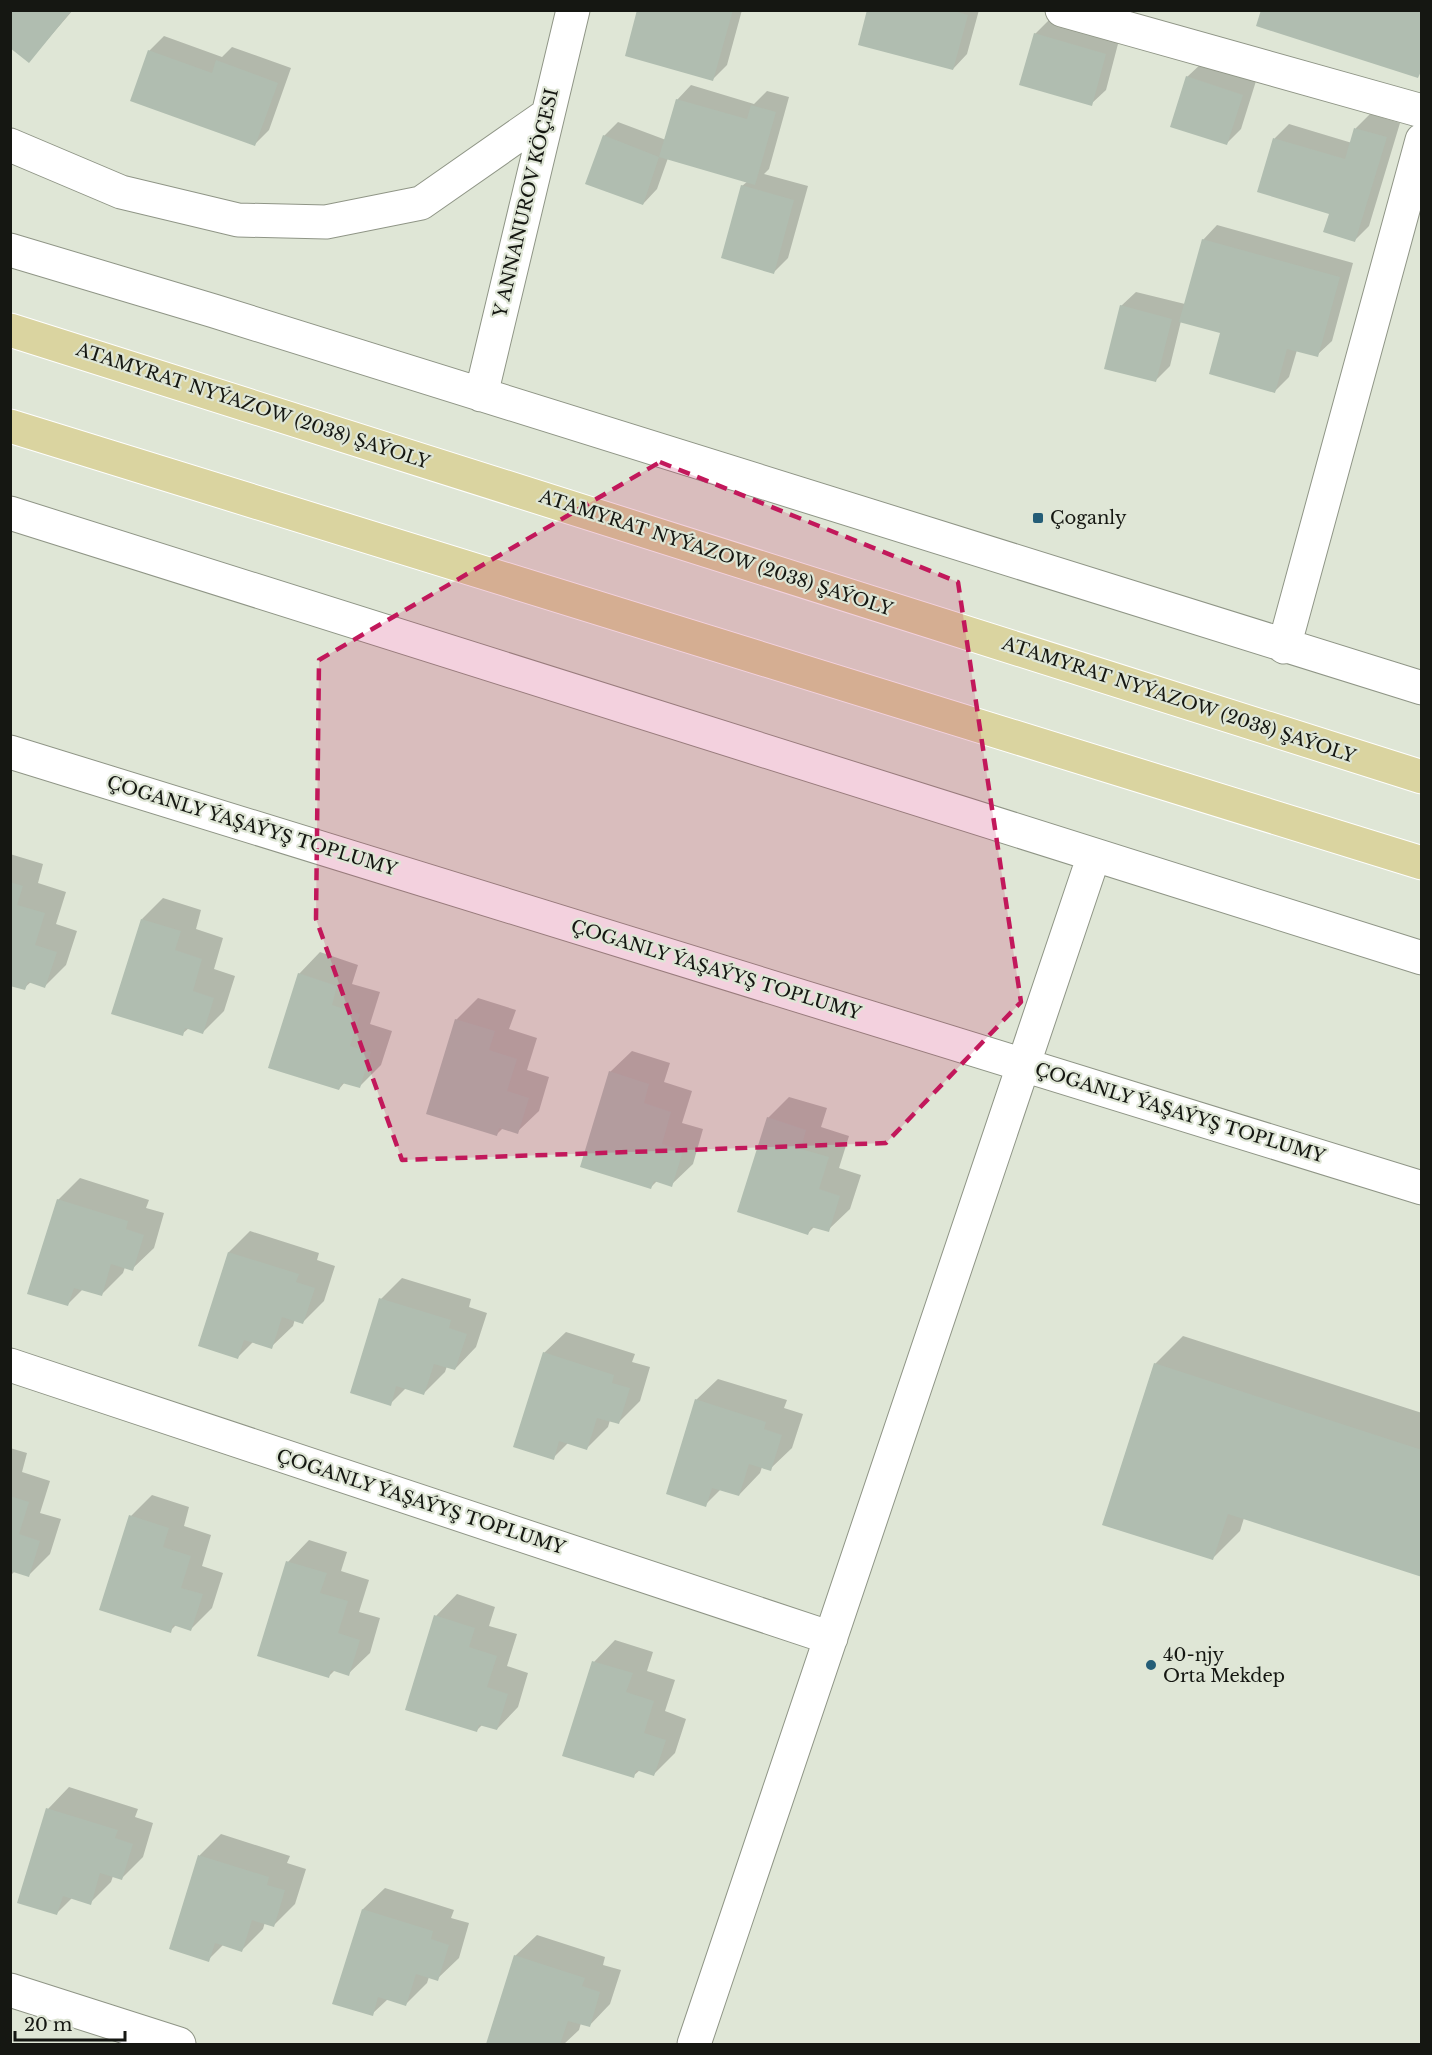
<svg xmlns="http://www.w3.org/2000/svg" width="1432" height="2055" viewBox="0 0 1432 2055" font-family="'Libre Baskerville',serif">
<rect width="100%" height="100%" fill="#dfe6d6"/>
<path fill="#0003" d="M 10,10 L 73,10 L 29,61 Z
M 639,10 L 742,10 L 727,65 L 713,79 Z
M 868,10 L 979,10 L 967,54 L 953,69 Z
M 1049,20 L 1119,40 L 1106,90 L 1091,104 L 1035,34 Z
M 164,36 L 222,57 L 232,47 L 291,68 L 269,130 L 255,144 L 149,51 Z
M 1202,63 L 1256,81 L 1241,129 L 1226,144 L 1187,77 Z
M 691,85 L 754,104 L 767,91 L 789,97 L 769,169 L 764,174 L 808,186 L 788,258 L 774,272 L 742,186 L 748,181 L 668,158 L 657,189 L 643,204 L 604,136 L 618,122 L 666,140 L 677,100 Z
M 1370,114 L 1400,123 L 1369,226 L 1355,240 L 1331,213 L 1259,191 L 1275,138 L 1289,124 L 1352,143 L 1356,128 Z
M 1217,225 L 1353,263 L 1332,341 L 1317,355 L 1297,350 L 1289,377 L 1275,391 L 1222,332 L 1181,321 L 1170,366 L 1156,380 L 1121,306 L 1136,292 L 1185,304 L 1203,240 Z
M 10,854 L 43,864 L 38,883 L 66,892 L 56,924 L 77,931 L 66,965 L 45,986 L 31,982 L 24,988 L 10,984 Z
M 163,898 L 201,910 L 196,929 L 223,938 L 214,969 L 235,976 L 224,1011 L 203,1032 L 189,1028 L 182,1034 L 142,919 Z
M 320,952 L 358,965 L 352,984 L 380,992 L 370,1024 L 392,1031 L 381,1065 L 359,1087 L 345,1082 L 339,1089 L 299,974 Z
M 478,998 L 516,1010 L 509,1029 L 537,1038 L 527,1070 L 549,1077 L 539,1111 L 517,1132 L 503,1128 L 497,1134 L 456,1020 Z
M 632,1051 L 670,1063 L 664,1082 L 692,1091 L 682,1123 L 703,1129 L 693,1164 L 671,1185 L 657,1181 L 651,1187 L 610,1072 Z
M 789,1097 L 827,1108 L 821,1127 L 849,1136 L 839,1168 L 861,1175 L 850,1209 L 828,1230 L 815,1226 L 808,1233 L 768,1118 Z
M 80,1178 L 149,1200 L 146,1208 L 164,1213 L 154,1248 L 132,1269 L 125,1267 L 123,1273 L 101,1295 L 83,1289 L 67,1305 L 58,1200 Z
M 250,1231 L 319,1253 L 317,1260 L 335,1266 L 324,1301 L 303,1322 L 295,1319 L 293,1326 L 271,1347 L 254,1341 L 238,1357 L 229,1252 Z
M 402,1278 L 471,1299 L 469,1307 L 487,1313 L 476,1347 L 455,1369 L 447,1366 L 445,1372 L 424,1393 L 406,1388 L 390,1404 L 381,1299 Z
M 566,1332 L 635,1354 L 632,1362 L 650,1367 L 640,1401 L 618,1423 L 610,1420 L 608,1427 L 587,1448 L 569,1442 L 553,1458 L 544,1353 Z
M 1183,1336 L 1422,1413 L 1422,1575 L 1244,1518 L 1240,1531 L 1212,1559 L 1155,1364 Z
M 718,1379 L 787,1400 L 784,1408 L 803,1414 L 792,1448 L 770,1469 L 762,1467 L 760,1473 L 739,1495 L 721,1489 L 705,1505 L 696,1400 Z
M 10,1448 L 27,1453 L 22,1472 L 50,1481 L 40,1513 L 61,1519 L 50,1554 L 29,1575 L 15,1571 L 10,1576 Z
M 152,1495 L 189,1507 L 184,1526 L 211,1535 L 202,1566 L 223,1573 L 212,1608 L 191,1629 L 177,1624 L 170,1631 L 131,1516 Z
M 309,1540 L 347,1552 L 341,1571 L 369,1580 L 359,1612 L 380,1618 L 370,1653 L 348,1674 L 335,1670 L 328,1677 L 288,1562 Z
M 457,1594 L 495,1607 L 489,1626 L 517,1634 L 507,1666 L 528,1673 L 518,1707 L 497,1729 L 483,1724 L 476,1731 L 436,1616 Z
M 615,1640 L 653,1652 L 647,1671 L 675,1680 L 665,1711 L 686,1719 L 675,1753 L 654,1774 L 640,1770 L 633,1776 L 594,1662 Z
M 69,1787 L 138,1809 L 135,1817 L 153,1823 L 143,1857 L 122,1878 L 113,1876 L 111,1882 L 90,1903 L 72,1898 L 56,1914 L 48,1809 Z
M 221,1834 L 290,1856 L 287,1863 L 306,1869 L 295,1904 L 274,1925 L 265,1922 L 263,1929 L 242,1950 L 224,1944 L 208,1960 L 171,1948 L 200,1855 Z
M 385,1888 L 454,1910 L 451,1918 L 469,1923 L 459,1958 L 437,1979 L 429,1977 L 427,1983 L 406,2004 L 388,1999 L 372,2014 L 363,1909 Z
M 537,1935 L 605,1957 L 603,1965 L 621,1970 L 610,2004 L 589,2026 L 581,2023 L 579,2030 L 564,2044 L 487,2044 L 515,1956 Z"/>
<path fill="#b0bdb0" d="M 10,10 L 72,10 L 29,63 L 10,48 Z
M 637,10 L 733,10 L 713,81 L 625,56 Z
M 867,10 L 951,10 L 968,15 L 953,70 L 858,45 Z
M 1261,10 L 1422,10 L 1422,69 L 1418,78 L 1256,26 Z
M 1034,33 L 1106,54 L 1092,106 L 1019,85 Z
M 148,50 L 212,73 L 216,60 L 278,83 L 255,146 L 130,101 Z
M 1186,76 L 1243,95 L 1227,145 L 1170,127 Z
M 676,99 L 747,119 L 751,105 L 776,112 L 755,185 L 659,157 Z
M 1354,128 L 1387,137 L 1355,242 L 1323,232 L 1329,214 L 1257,192 L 1273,138 L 1345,159 Z
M 603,135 L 659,157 L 643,205 L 585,184 Z
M 741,185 L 794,200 L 774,274 L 721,258 Z
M 1202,239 L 1340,277 L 1318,357 L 1287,349 L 1275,393 L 1209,374 L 1220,333 L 1179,322 Z
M 1120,305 L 1172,319 L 1156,382 L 1104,369 Z
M 10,882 L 23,886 L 17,905 L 45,913 L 35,945 L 57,952 L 45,988 L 28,982 L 25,990 L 10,986 Z
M 141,919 L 181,931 L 175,950 L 202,959 L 193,991 L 214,998 L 203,1034 L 185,1028 L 183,1036 L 111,1014 Z
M 298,973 L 337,986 L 332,1005 L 360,1014 L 350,1046 L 371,1052 L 360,1088 L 342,1083 L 339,1090 L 268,1068 Z
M 455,1019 L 495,1031 L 489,1050 L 517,1059 L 507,1091 L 529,1098 L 518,1134 L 499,1128 L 497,1136 L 426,1114 Z
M 609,1071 L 649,1084 L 644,1103 L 671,1112 L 662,1144 L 683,1151 L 672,1187 L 654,1181 L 651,1189 L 580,1167 Z
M 767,1117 L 806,1130 L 801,1149 L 829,1157 L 819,1189 L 840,1196 L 829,1232 L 811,1227 L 808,1235 L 737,1212 Z
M 57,1199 L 128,1221 L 126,1229 L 144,1235 L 133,1271 L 111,1264 L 102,1296 L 74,1288 L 68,1306 L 27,1294 Z
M 228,1252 L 299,1274 L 296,1282 L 315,1288 L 303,1324 L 282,1317 L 272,1349 L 244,1340 L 238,1359 L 198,1346 Z
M 379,1298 L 451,1320 L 449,1328 L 467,1334 L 455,1370 L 434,1364 L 424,1395 L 396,1386 L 391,1406 L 350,1393 Z
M 543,1352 L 614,1375 L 612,1383 L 630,1388 L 619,1424 L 597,1418 L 587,1450 L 559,1441 L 554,1460 L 513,1447 Z
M 1154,1363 L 1422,1450 L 1422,1577 L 1228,1514 L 1213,1560 L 1102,1525 Z
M 695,1399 L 766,1422 L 764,1429 L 782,1435 L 771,1471 L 749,1464 L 739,1496 L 712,1488 L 706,1507 L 666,1494 Z
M 10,1496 L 29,1502 L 19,1534 L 40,1541 L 29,1577 L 10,1571 Z
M 129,1515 L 169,1528 L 163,1547 L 191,1556 L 181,1588 L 203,1594 L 191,1631 L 173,1625 L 171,1633 L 99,1610 Z
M 286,1561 L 327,1573 L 320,1593 L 348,1601 L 338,1633 L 360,1640 L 349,1676 L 331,1670 L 329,1678 L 257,1656 Z
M 434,1615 L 475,1628 L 469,1647 L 497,1656 L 487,1687 L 508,1694 L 497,1730 L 479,1725 L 477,1732 L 405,1710 Z
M 592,1661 L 633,1673 L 626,1692 L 654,1701 L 644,1733 L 666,1740 L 654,1776 L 636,1770 L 634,1778 L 562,1756 Z
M 46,1808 L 118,1830 L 115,1838 L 133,1844 L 122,1880 L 100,1873 L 91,1905 L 63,1896 L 57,1915 L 17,1903 Z
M 198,1855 L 269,1877 L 267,1885 L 285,1890 L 274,1927 L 252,1920 L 242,1952 L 215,1943 L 209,1962 L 169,1949 Z
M 362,1909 L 433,1931 L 431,1939 L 449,1945 L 438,1981 L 416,1974 L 406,2006 L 378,1997 L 373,2016 L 332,2004 Z
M 514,1955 L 585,1978 L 582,1986 L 600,1992 L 590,2027 L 568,2021 L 560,2044 L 486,2044 Z"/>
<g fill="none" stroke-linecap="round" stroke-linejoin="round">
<g stroke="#8f9586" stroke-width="35">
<path id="minor" d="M 1062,10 L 1422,111
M 10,145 L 121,192 L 238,220 L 326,222 L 421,203 L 547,115
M 10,250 L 214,311 L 1422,688
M 481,395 L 573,10
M 10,513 L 1422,958
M 1284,647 L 1422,140
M 10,752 L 1422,1188
M 10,1365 L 831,1638
M 10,1990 L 179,2044
M 694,2044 L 1094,855"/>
</g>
<g stroke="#fff" stroke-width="35">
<path id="major" d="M 10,330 L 1422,777
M 10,426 L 1422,863"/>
</g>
<use href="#minor" stroke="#fff" stroke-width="33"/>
<use href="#major" stroke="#dad4a0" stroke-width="33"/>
</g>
<path fill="#c2185b" fill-opacity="0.2" stroke="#c2185b" stroke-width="4.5" stroke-dasharray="12 8" stroke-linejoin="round" d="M 660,462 L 958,582 L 1021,1002 L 886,1143 L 402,1160 L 316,919 L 319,660 Z"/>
<g fill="#245d77" stroke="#dfe6d6" stroke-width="2">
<rect x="1032" y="512" width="12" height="12" rx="3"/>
<circle cx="1151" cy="1665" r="6"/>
</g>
<g text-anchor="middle" stroke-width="4.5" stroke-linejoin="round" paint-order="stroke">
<g font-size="18" fill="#151712" stroke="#dfe6d6">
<text transform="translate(526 203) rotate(-77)" y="6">Y ANNANUROV KÖÇESI</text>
<text transform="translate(253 406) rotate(18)" y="6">ATAMYRAT NYÝAZOW (2038) ŞAÝOLY</text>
<text transform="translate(716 553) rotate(18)" y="6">ATAMYRAT NYÝAZOW (2038) ŞAÝOLY</text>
<text transform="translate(1179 700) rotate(18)" y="6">ATAMYRAT NYÝAZOW (2038) ŞAÝOLY</text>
<text transform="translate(252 826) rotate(17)" y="6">ÇOGANLY ÝAŞAÝYŞ TOPLUMY</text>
<text transform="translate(716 970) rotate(17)" y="6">ÇOGANLY ÝAŞAÝYŞ TOPLUMY</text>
<text transform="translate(1180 1113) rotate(17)" y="6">ÇOGANLY ÝAŞAÝYŞ TOPLUMY</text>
<text transform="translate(421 1502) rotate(18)" y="6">ÇOGANLY ÝAŞAÝYŞ TOPLUMY</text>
</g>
<g font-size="18" fill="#151712" stroke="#dfe6d6" text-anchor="start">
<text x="1050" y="524">Çoganly</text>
<text x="1163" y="1661">40-njy<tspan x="1163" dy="21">Orta Mekdep</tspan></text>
</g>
</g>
<rect width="1432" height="2055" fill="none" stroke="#151712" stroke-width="24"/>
<path d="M15 2031v9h110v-9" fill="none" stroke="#151712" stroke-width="3"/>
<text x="24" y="2031" font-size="18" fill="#151712" stroke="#dfe6d6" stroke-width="4.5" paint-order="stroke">20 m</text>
</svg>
